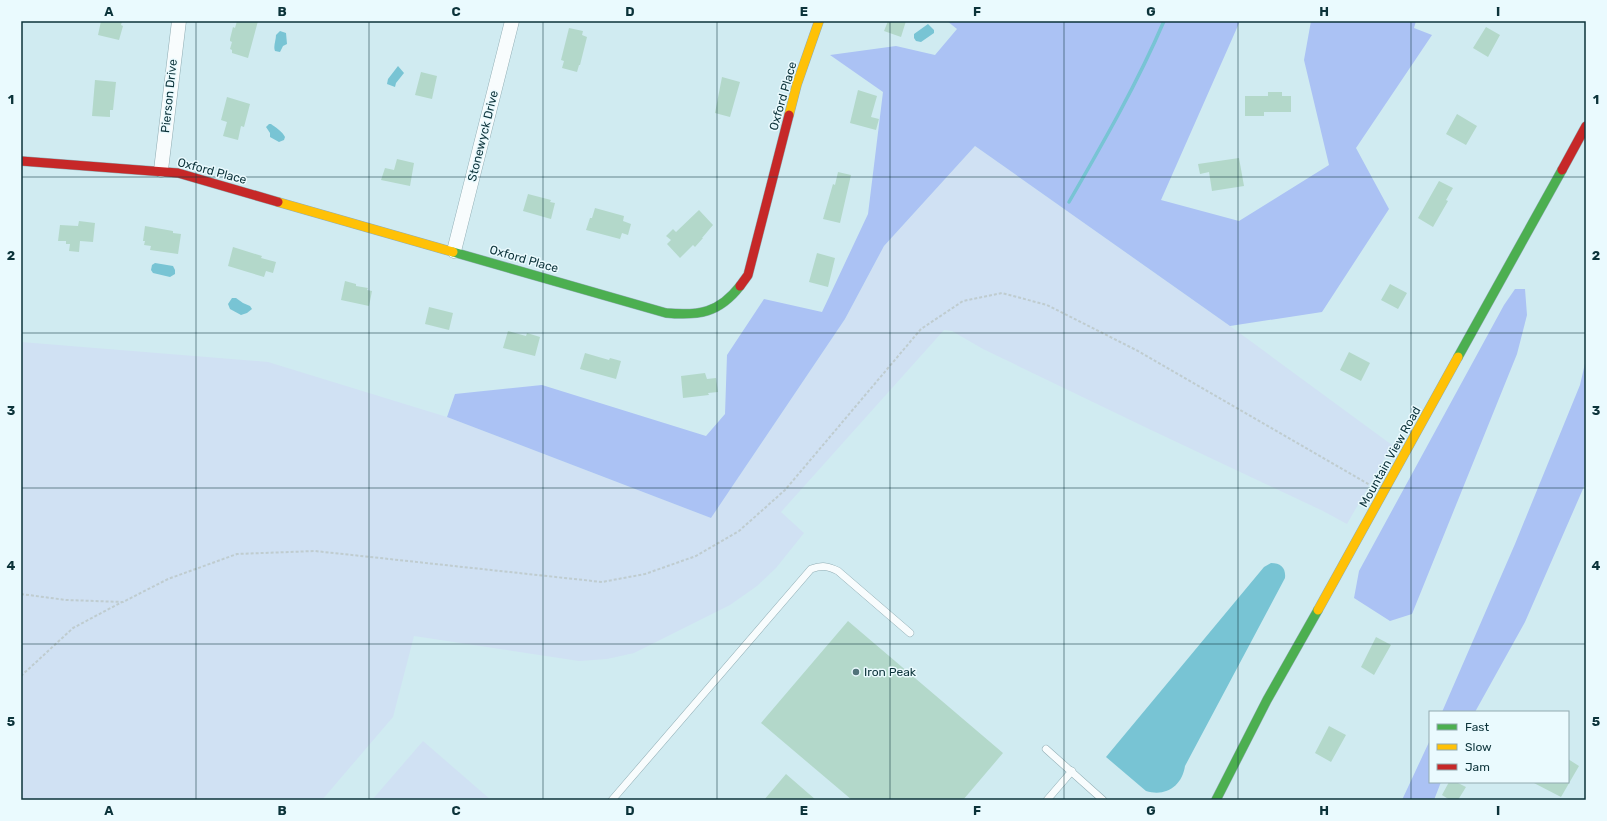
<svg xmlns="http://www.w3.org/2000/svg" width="1607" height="821" viewBox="0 0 1607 821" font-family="Rubik,sans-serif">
<rect width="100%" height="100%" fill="#d0ebf1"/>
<path fill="#d0e1f3" d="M 975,146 L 1230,326 L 1392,445 L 1347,524 L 1323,511 L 1149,429 L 983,349 L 952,331 L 944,330 L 781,512 L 804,533 L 776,568 L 757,586 L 730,605 L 634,653 L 607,659 L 579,661 L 414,636 L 393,717 L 322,800 L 21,800 L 21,342 L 268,362 L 447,417 L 711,518 L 845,319 L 884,246 Z
M 423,741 L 491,800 L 372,800 Z"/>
<path fill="#abc2f4" d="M 947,21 L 1240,21 L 1161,200 L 1239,221 L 1329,165 L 1304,60 L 1311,21 L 1416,21 L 1414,28 L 1432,35 L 1356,148 L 1389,209 L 1322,312 L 1230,326 L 975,146 L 884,246 L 845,319 L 711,518 L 447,417 L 455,394 L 542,385 L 706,436 L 725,414 L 727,355 L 764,299 L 822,312 L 868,214 L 883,92 L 830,55 L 896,46 L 935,55 L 957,29 Z
M 1515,289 L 1525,289 L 1527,315 L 1517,354 L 1412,614 L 1390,621 L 1354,598 L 1359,571 L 1504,305 Z
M 1586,359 L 1586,482 L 1525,622 L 1475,712 L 1442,712 L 1515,544 L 1580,385 Z
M 1430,740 L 1430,782 L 1441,782 L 1434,800 L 1402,800 Z"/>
<path fill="#78c4d4" d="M 928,24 L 934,30 L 934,33 L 921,42 L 916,41 L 914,38 L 914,34 Z
M 280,31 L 286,33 L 287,44 L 283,46 L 280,52 L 275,51 C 273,47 276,40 276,35 Z
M 398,66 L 404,73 L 396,83 L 395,87 L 387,84 L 388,79 Z
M 269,124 L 271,124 C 275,127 283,132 285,137 L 284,140 L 279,142 L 270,137 L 270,133 L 266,127 Z
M 155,263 L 173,266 L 175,270 L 175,274 L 170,277 L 153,273 L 151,270 L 152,265 Z
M 232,298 L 236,298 L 243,303 L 250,306 L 252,309 L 247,313 L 241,315 L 230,309 L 228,304 Z
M 1271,563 C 1281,563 1286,568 1285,578 L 1185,766 C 1182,786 1166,797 1146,791 L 1106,757 L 1264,567 Z"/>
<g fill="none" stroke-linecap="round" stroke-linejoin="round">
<path stroke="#78c4d4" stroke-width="3.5" d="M 1069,202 C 1103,143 1137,84 1164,21"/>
</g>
<path fill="#b3d8ca" d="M 101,21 L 122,21 L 121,25 L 123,26 L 119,40 L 98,35 Z
M 237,21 L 258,21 L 248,58 L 232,53 L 232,50 L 230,49 L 232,42 L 230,41 L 230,39 L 233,27 L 235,28 Z
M 888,21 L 906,21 L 901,37 L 884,31 Z
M 1486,27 L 1500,35 L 1488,57 L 1473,48 Z
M 569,28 L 583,31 L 582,35 L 587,37 L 580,65 L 579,65 L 577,72 L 562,68 L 564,61 L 561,60 Z
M 421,72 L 437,76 L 432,99 L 415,95 Z
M 722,77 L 740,82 L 730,117 L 715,113 Z
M 95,80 L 116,82 L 113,110 L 110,110 L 110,117 L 92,116 Z
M 858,90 L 877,96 L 871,117 L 879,119 L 876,130 L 850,123 Z
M 1268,92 L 1282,92 L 1282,96 L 1291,96 L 1291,112 L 1264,112 L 1264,116 L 1245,116 L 1245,96 L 1268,96 Z
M 227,97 L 250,104 L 244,127 L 241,126 L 238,140 L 223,136 L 227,122 L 221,120 Z
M 1457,114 L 1477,126 L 1466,145 L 1446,134 Z
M 1239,158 L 1244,186 L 1212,191 L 1209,172 L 1200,174 L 1198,164 Z
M 397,159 L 414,163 L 410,186 L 381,180 L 385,168 L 394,170 Z
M 838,172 L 851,175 L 840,223 L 823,219 L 833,184 L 835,185 Z
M 1439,181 L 1453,188 L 1446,200 L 1448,201 L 1433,227 L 1418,218 Z
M 528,194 L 551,200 L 550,202 L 555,203 L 551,219 L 523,211 Z
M 595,208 L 624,216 L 623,221 L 631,224 L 628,235 L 622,233 L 620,239 L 586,230 L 590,218 L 592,218 Z
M 699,210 L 713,225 L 702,238 L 703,238 L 695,247 L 693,245 L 680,258 L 667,244 L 671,240 L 666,236 L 673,229 L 676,232 Z
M 79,221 L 95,223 L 93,242 L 80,241 L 79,252 L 69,251 L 70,244 L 66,244 L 66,241 L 58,241 L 60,225 L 78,226 Z
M 145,226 L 173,231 L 173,233 L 181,234 L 178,254 L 150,250 L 151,246 L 144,245 L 145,241 L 143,241 Z
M 233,247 L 262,256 L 261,258 L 276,262 L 273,273 L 266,271 L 264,277 L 228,266 Z
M 817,253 L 835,258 L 828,287 L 809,282 Z
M 345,281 L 356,284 L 356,286 L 368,288 L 367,290 L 372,291 L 369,306 L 341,300 Z
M 1390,284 L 1407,293 L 1398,309 L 1381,300 Z
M 429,307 L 453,313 L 449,330 L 425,324 Z
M 508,331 L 526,336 L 527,333 L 540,337 L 535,356 L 503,348 Z
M 1349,352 L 1370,363 L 1361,381 L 1340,370 Z
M 585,353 L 609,360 L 610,358 L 621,361 L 616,379 L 580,369 Z
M 705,373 L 707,379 L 716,378 L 718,392 L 708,393 L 709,395 L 683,398 L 681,376 Z
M 848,621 L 1003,753 L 963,800 L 852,800 L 761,723 Z
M 1376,637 L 1391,645 L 1374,675 L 1361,667 Z
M 1329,726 L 1346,735 L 1331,762 L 1315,753 Z
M 1568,759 L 1579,766 L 1561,797 L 1532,782 L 1568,782 Z
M 786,774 L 816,800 L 764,800 Z
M 1449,782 L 1456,782 L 1466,787 L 1458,800 L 1450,800 L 1442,795 Z"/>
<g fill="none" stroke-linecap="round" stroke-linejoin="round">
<g stroke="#90adb4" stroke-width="8">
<path id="lane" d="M 1046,749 L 1103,800
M 612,800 L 811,569 C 822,565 828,566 838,571 L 910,633
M 1047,800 L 1072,771"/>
</g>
<g stroke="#90adb4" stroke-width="15">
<path id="street" d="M 161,170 L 179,21
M 454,251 L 512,21"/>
</g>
<g stroke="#90adb4" stroke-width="10">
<path id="fast" d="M 453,252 L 666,313 C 699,316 719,313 740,286
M 1458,357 L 1562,170
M 1216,800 L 1267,700 L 1318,610"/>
</g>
<g stroke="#90adb4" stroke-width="10">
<path id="slow" d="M 789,115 L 797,84 L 819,21
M 278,202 L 453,252
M 1318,610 L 1458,357"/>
</g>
<g stroke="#90adb4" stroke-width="10">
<path id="jam" d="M 21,161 L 178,173 L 278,202
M 1562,170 L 1586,126
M 740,286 L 748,275 L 789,115"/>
</g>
<path stroke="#bfcccf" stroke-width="2" stroke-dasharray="3 2" stroke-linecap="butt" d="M 21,594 L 66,600 L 123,602 L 168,579 L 237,554 L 315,551 L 602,582 L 645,574 L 696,556 L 739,531 L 785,490 L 921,329 L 963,301 L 1002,293 L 1047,305 L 1138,351 L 1370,485
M 21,676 L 73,628 L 122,602"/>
<use href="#lane" stroke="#f8fcfd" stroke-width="7"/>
<use href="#street" stroke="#f8fcfd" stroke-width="14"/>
<use href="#fast" stroke="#4caf50" stroke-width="9"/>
<use href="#slow" stroke="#ffc107" stroke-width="9"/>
<use href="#jam" stroke="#c62828" stroke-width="9"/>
</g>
<path fill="none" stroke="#0c333a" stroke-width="1" stroke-opacity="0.55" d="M 196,21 L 196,800M 369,21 L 369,800M 543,21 L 543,800M 717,21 L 717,800M 890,21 L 890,800M 1064,21 L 1064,800M 1238,21 L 1238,800M 1411,21 L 1411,800M 21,177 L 1586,177M 21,333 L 1586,333M 21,488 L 1586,488M 21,644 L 1586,644"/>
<circle fill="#51737a" stroke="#eafafe" stroke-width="1.5" cx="856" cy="672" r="4"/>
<g text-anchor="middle" stroke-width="3" stroke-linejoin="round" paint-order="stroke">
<g font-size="12" fill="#0c333a" stroke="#eafafe">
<text transform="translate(169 96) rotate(-84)" y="4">Pierson Drive</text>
<text transform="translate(783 96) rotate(-74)" y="4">Oxford Place</text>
<text transform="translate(483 136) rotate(-76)" y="4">Stonewyck Drive</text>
<text transform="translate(212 171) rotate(15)" y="4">Oxford Place</text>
<text transform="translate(524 259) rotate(16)" y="4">Oxford Place</text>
<text transform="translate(1390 457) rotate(-61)" y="4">Mountain View Road</text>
</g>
<g font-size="12" fill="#0c333a" stroke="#eafafe" text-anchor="start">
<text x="864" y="676">Iron Peak</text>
</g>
</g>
<rect width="1607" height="821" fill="none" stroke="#eafafe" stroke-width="44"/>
<rect x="1429" y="711" width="140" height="72" fill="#eafafe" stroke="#91aab0"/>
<rect x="1437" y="724" width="20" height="6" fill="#4caf50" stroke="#91aab0"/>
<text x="1465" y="731" font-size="12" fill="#0c333a">Fast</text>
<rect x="1437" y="744" width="20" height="6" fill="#ffc107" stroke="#91aab0"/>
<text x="1465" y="751" font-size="12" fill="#0c333a">Slow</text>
<rect x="1437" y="764" width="20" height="6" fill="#c62828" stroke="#91aab0"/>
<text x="1465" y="771" font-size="12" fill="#0c333a">Jam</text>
<rect x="22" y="22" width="1563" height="777" fill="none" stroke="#0c333a" stroke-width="1.5"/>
<g font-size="13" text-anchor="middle" font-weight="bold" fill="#0c333a">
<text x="109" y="16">A</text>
<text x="282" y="16">B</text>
<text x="456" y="16">C</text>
<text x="630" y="16">D</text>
<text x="804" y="16">E</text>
<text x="977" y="16">F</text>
<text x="1151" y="16">G</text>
<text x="1324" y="16">H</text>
<text x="1498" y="16">I</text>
<text x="11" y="104">1</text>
<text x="1596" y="104">1</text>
<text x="11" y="260">2</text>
<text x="1596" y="260">2</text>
<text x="11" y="415">3</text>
<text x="1596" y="415">3</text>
<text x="11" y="570">4</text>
<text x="1596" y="570">4</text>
<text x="11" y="726">5</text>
<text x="1596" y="726">5</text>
<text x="109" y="815">A</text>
<text x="282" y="815">B</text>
<text x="456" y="815">C</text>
<text x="630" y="815">D</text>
<text x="804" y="815">E</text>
<text x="977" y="815">F</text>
<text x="1151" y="815">G</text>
<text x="1324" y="815">H</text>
<text x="1498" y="815">I</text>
</g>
</svg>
